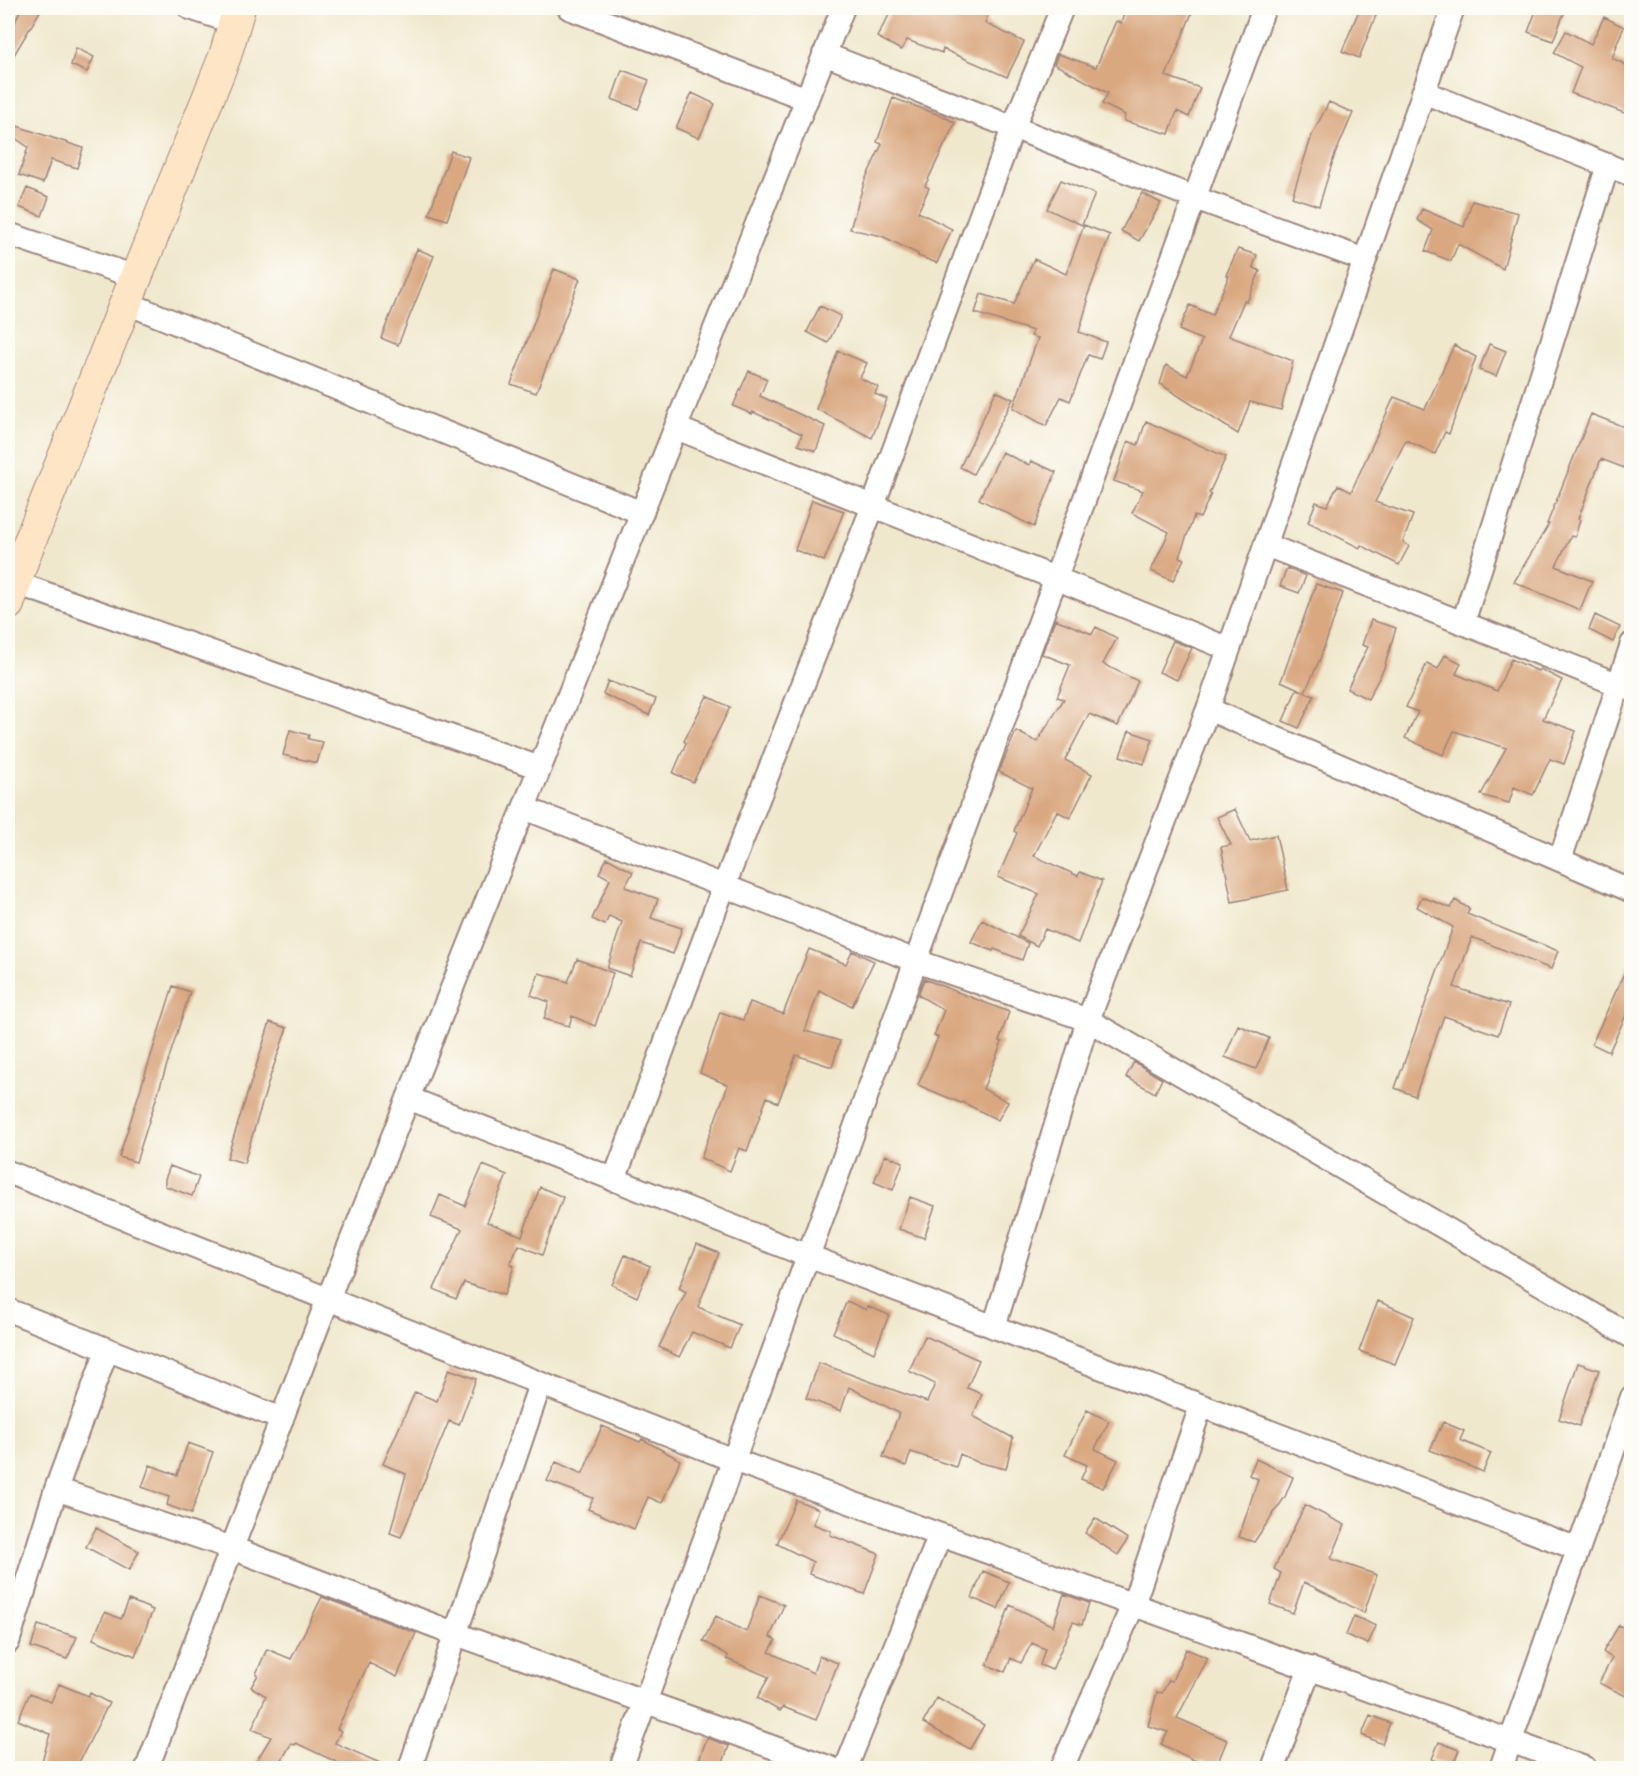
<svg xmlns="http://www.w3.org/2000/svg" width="1639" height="1776" viewBox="0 0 1639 1776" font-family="'Architects Daughter',sans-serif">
<rect width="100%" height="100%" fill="#fdfcf7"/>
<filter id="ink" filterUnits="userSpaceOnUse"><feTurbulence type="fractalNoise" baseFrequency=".0167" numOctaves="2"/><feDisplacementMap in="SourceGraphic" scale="12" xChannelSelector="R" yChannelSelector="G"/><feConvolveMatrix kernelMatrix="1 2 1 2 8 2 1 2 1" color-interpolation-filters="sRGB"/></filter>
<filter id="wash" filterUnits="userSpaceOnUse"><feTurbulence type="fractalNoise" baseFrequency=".008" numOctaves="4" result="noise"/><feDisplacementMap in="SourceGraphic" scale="24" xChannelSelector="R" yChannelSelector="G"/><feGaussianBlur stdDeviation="1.35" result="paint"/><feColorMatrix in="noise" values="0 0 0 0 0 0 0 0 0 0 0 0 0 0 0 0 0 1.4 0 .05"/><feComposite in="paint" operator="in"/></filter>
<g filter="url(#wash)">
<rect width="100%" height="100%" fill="#f0e8cd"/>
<g id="blocks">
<path fill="#d9a780" d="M 21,8 L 42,8 L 11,60 L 8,58 L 8,40 Z
M 893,8 L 991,8 L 985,23 L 1024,42 L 1007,77 L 943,49 L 942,53 L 907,40 L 901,50 L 877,37 Z
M 1126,8 L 1194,8 L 1166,76 L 1200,88 L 1189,117 L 1177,111 L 1169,134 L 1124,121 L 1125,115 L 1102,104 L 1108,93 L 1054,64 L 1058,54 L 1096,67 L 1116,21 L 1121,23 Z
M 1360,8 L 1379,8 L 1359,58 L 1342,51 Z
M 1537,8 L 1566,8 L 1553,41 L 1528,32 Z
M 1604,17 L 1624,27 L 1616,45 L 1617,45 L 1612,58 L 1632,68 L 1632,116 L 1571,93 L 1581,67 L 1554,53 L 1566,31 L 1591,44 Z
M 76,48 L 94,57 L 87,72 L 71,65 Z
M 622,70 L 649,80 L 638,109 L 612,99 Z
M 692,93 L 715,104 L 699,138 L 676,128 Z
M 893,98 L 945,117 L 955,123 L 925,186 L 929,188 L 918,212 L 952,229 L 937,263 L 918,256 L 918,254 L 882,236 L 850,229 L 865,180 L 882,144 L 877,142 Z
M 1329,102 L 1353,113 L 1334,157 L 1319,206 L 1292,197 L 1312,135 Z
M 8,123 L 83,148 L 77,168 L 51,160 L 43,183 L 19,175 L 28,147 L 8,133 Z
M 451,151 L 469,157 L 447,220 L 429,214 Z
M 1061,180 L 1095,194 L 1082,225 L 1047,209 Z
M 27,188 L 49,197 L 42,216 L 19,207 Z
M 1142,193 L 1161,203 L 1139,241 L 1121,231 Z
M 1472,201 L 1518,213 L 1503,269 L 1458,244 L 1451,261 L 1425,251 L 1433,230 L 1417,220 L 1422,209 L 1464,227 Z
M 1084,225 L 1110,235 L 1086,300 L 1088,301 L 1079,332 L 1106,342 L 1100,359 L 1088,355 L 1070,401 L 1061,397 L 1046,426 L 1013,408 L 1038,338 L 1031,336 L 1033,331 L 975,313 L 981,294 L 1014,304 L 1034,259 L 1066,274 Z
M 417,249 L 434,256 L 398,345 L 381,338 Z
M 1238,249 L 1257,255 L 1253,267 L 1260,271 L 1247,302 L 1244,301 L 1229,336 L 1293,361 L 1281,410 L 1250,402 L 1238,434 L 1160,384 L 1166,365 L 1187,376 L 1202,340 L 1179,330 L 1190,305 L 1212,315 L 1229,276 L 1226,275 Z
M 554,269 L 580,279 L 536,393 L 511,384 Z
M 820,306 L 841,316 L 828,343 L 807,332 Z
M 1489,344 L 1506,351 L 1496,376 L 1479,370 Z
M 1454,345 L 1476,357 L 1449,434 L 1445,432 L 1435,454 L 1406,440 L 1375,502 L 1413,515 L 1403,542 L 1409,546 L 1399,565 L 1361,545 L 1360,548 L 1308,522 L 1316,502 L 1327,506 L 1338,485 L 1351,492 L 1394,397 L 1425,409 Z
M 838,351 L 867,363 L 860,378 L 878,387 L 875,394 L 887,399 L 872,438 L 816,409 Z
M 749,371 L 767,379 L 760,396 L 825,426 L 816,451 L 798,445 L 802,434 L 753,412 L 752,414 L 733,406 Z
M 996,391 L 1013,399 L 973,474 L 960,467 Z
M 1591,414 L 1632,430 L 1632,471 L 1601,459 L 1578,519 L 1580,520 L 1575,537 L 1571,536 L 1556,566 L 1592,581 L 1580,610 L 1514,582 L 1549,524 L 1547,524 Z
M 1146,421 L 1226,457 L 1209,493 L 1211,494 L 1200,518 L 1194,516 L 1179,557 L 1184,559 L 1173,581 L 1151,571 L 1169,532 L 1132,513 L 1143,491 L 1114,481 L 1128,441 L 1138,445 Z
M 1002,452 L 1029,465 L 1031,461 L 1056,472 L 1034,527 L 979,499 Z
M 812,500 L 844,511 L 824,561 L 795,550 Z
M 1287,568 L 1306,576 L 1299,593 L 1280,586 Z
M 1316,584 L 1343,593 L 1320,659 L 1305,692 L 1281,681 Z
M 1595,615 L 1620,627 L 1613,642 L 1589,630 Z
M 1055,619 L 1092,634 L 1096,627 L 1117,638 L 1103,664 L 1138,681 L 1118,726 L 1089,714 L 1065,760 L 1092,774 L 1070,818 L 1057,811 L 1034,856 L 1078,876 L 1080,872 L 1102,881 L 1078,943 L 1045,929 L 1037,946 L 1018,936 L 1039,894 L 998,877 L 1017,833 L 1014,831 L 1032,788 L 999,772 L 1016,731 L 1037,742 L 1064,699 L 1057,697 L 1070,665 L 1042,654 Z
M 1371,620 L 1396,628 L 1384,668 L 1368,699 L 1347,689 L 1368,647 L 1362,645 Z
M 1173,641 L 1192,648 L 1177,680 L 1159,672 Z
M 1445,655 L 1461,663 L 1456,674 L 1497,691 L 1511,659 L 1538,671 L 1540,669 L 1562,680 L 1543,719 L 1576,731 L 1564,764 L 1550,759 L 1533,795 L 1514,787 L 1509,803 L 1481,795 L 1506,748 L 1454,731 L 1443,755 L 1405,738 L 1418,712 L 1406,707 L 1427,663 L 1438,669 Z
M 608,681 L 656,699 L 649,715 L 603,694 Z
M 1297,689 L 1314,696 L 1299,728 L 1283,721 Z
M 707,696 L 730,707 L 693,782 L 673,773 L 686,743 L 684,741 Z
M 290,730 L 309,735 L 308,739 L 323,742 L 317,763 L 283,755 Z
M 1129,731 L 1153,739 L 1144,764 L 1120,756 Z
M 1235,809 L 1250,841 L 1276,835 L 1288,890 L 1232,902 L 1221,847 L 1231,845 L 1217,817 Z
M 607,858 L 633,872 L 625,887 L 658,899 L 651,918 L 682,928 L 673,954 L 641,943 L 630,976 L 607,968 L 622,922 L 609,916 L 605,925 L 592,919 L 610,879 L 599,873 Z
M 1422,897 L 1451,908 L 1455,900 L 1470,909 L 1467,914 L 1558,951 L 1551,969 L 1472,937 L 1454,987 L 1509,1005 L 1498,1035 L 1444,1016 L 1415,1096 L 1395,1088 L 1453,927 L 1417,907 Z
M 982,920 L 1028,943 L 1022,960 L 994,949 L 993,951 L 971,942 Z
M 809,949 L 846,964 L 852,951 L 874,961 L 852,1006 L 819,990 L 805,1031 L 840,1041 L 832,1067 L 796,1055 L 778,1103 L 767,1097 L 747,1151 L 739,1148 L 730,1171 L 701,1158 L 728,1085 L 700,1073 L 720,1012 L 743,1020 L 750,1002 L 783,1014 Z
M 1632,956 L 1632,1002 L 1609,1052 L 1592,1044 Z
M 577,959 L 613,973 L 595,1026 L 572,1016 L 569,1026 L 544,1019 L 549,1002 L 531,995 L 539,973 L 568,982 Z
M 924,979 L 1009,1012 L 999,1041 L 1002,1042 L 983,1089 L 1008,1102 L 998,1120 L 962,1102 L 961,1103 L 918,1085 L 938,1037 L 934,1036 L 944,1010 L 918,995 Z
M 173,986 L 190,992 L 136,1162 L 119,1157 Z
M 270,1022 L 287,1028 L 271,1074 L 244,1163 L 227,1158 Z
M 1238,1025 L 1269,1038 L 1256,1069 L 1225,1057 Z
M 1134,1062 L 1162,1079 L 1155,1093 L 1126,1077 Z
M 885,1155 L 903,1162 L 893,1190 L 874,1182 Z
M 483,1165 L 507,1175 L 487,1222 L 522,1236 L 540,1187 L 563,1197 L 542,1255 L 519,1245 L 510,1264 L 514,1266 L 504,1295 L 464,1283 L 456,1299 L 434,1289 L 462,1229 L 431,1217 L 440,1195 L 465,1206 Z
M 170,1166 L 199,1177 L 192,1196 L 165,1186 L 165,1179 Z
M 910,1197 L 935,1206 L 924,1238 L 899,1229 Z
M 697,1244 L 719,1253 L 698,1307 L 740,1325 L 730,1348 L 692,1332 L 679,1357 L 659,1347 L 686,1292 L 679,1288 Z
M 625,1255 L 650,1266 L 637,1297 L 612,1285 Z
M 847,1301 L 866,1310 L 867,1306 L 889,1315 L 874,1353 L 833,1333 Z
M 1378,1301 L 1414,1317 L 1395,1364 L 1359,1351 Z
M 925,1336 L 979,1360 L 967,1388 L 982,1394 L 973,1416 L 1013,1438 L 1006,1469 L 977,1462 L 960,1454 L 956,1467 L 911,1452 L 906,1466 L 883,1457 L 899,1413 L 849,1387 L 841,1411 L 806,1398 L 819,1363 L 927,1402 L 935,1384 L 909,1371 Z
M 1578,1363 L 1599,1370 L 1579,1426 L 1559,1419 Z
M 449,1369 L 476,1379 L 459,1425 L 449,1421 L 401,1537 L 390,1533 L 406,1474 L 383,1464 L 415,1392 L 437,1401 Z
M 1087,1410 L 1109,1421 L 1095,1449 L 1118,1460 L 1103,1488 L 1081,1479 L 1087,1465 L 1065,1455 Z
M 1443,1422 L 1464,1431 L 1460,1440 L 1491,1453 L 1483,1472 L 1430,1450 Z
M 602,1426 L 640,1442 L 642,1439 L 680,1460 L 662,1503 L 648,1497 L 634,1529 L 588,1509 L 593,1498 L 547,1481 L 556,1462 L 580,1473 L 583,1473 Z
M 188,1443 L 213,1452 L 191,1514 L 167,1505 L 169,1497 L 142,1487 L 150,1465 L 177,1475 Z
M 1256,1459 L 1293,1477 L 1285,1497 L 1254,1542 L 1239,1537 L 1258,1479 L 1249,1475 Z
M 796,1500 L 819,1509 L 813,1524 L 831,1531 L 830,1535 L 879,1554 L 864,1594 L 809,1574 L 813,1562 L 777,1544 Z
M 1305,1505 L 1345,1525 L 1331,1559 L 1377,1575 L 1364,1613 L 1304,1582 L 1293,1613 L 1270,1604 L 1281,1573 L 1274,1569 Z
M 1095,1518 L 1128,1539 L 1118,1555 L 1085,1533 Z
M 96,1528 L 139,1551 L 129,1570 L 86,1547 Z
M 983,1571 L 1009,1582 L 998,1609 L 972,1598 Z
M 1064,1594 L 1089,1603 L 1082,1625 L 1073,1622 L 1052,1670 L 1040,1665 L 1045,1649 L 1032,1643 L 1021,1663 L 1011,1658 L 1005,1672 L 987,1665 L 1010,1605 L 1053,1626 Z
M 760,1595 L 784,1605 L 770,1637 L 776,1640 L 769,1652 L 813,1673 L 819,1656 L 838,1663 L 816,1720 L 783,1707 L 780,1711 L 757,1698 L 769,1677 L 727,1659 L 728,1655 L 703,1641 L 716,1616 L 746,1632 Z
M 322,1597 L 416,1633 L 397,1677 L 369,1663 L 337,1729 L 341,1731 L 335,1743 L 391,1768 L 349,1768 L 296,1743 L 295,1745 L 291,1744 L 277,1768 L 252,1768 L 271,1737 L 252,1729 L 266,1696 L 251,1687 L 258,1675 L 256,1674 L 267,1649 L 291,1659 Z
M 129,1600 L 153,1610 L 135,1656 L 93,1639 L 105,1612 L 121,1619 Z
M 1354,1616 L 1376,1626 L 1368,1644 L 1346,1635 Z
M 1632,1621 L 1632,1699 L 1599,1683 L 1612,1658 L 1603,1652 L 1619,1625 L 1627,1630 Z
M 38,1625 L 77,1637 L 67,1659 L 31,1647 Z
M 1186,1649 L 1208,1658 L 1177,1718 L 1227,1740 L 1216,1767 L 1202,1761 L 1200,1763 L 1161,1744 L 1168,1732 L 1148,1726 L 1157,1692 L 1162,1693 L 1169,1680 L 1172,1681 Z
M 59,1684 L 88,1696 L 90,1693 L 109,1703 L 76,1768 L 40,1768 L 50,1734 L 18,1720 L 30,1693 L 51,1702 Z
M 937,1698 L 984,1725 L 970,1749 L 923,1723 Z
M 1370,1715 L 1390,1723 L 1382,1744 L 1362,1735 Z
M 707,1738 L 729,1746 L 721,1768 L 696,1768 Z
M 1439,1742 L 1459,1750 L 1452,1767 L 1432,1759 Z"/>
</g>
</g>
<g filter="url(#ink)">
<use href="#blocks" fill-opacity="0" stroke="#9d847c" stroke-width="1.5"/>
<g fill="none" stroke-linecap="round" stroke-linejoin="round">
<g stroke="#9d847c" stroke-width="26">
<path id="street" d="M 190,8 L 235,23
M 569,8 L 807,99
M 824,54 L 1195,198 L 1365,260
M 1423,92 L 1632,175
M 8,234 L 136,277
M 127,303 L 642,513
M 676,428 L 1055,578 L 1229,649
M 1266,545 L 1632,690
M 16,583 L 540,768
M 1463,623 L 1608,165
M 1208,709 L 1632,891
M 524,808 L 916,961 L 1088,1020 L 1632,1337
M 1560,860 L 1632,644
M 408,1098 L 808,1256 L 1578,1549
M 8,1172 L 733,1460 L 1585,1768
M 614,1180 L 724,886 L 873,506 L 1013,128 L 1062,8
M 8,1310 L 282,1419
M 994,1327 L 1088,1020 L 1208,709 L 1453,8
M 56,1489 L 232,1548 L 456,1634 L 831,1768
M 8,1642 L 56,1489 L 107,1350
M 147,1768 L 328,1299 L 843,8
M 410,1768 L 540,1384
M 621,1768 L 1264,8
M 846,1768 L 940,1535
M 1062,1768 L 1133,1605 L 1201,1406
M 1273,1768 L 1310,1668
M 1501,1768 L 1632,1397"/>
</g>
<g stroke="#9d847c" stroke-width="34">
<path id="secondary" d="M 8,604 L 24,556 L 225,56 L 239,8"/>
</g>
<use href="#street" stroke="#fff" stroke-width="22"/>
<use href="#secondary" stroke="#fde5c5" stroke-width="32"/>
</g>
</g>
<rect width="1639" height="1776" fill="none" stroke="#fdfcf7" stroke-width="30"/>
</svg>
